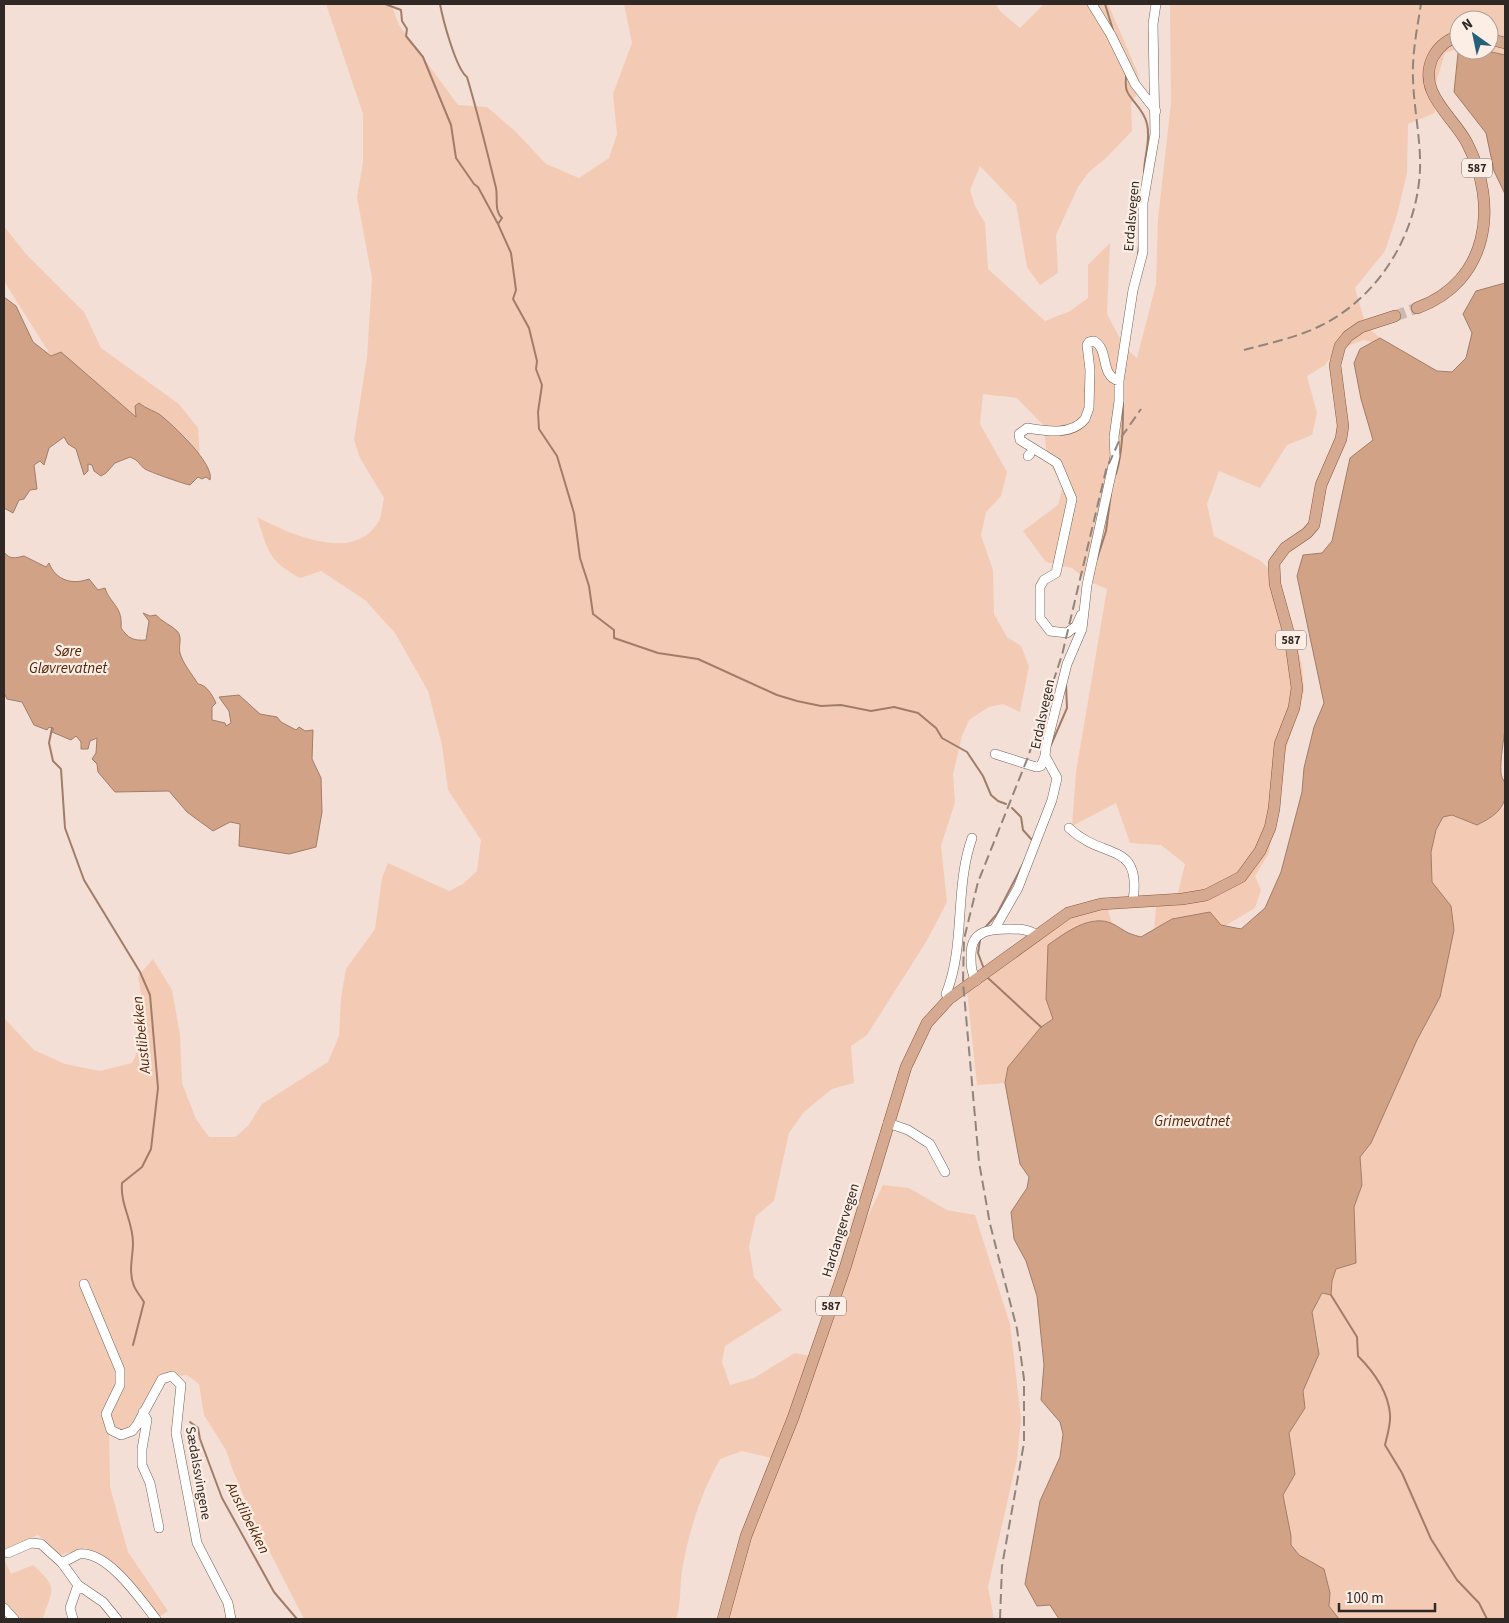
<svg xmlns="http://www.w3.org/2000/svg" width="1509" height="1623" viewBox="0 0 1509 1623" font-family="'Source Sans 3',sans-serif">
<rect width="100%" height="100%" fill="#f3dfd5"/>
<path fill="#f3cbb5" d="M 326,4 L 391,4 L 399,25 L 458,105 L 487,107 L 516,132 L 546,164 L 579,178 L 609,158 L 617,134 L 613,94 L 632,43 L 624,4 L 996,4 L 1000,11 L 1020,28 L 1044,4 L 1108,4 L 1137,71 L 1141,88 L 1131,103 L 1132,131 L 1106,158 L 1089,172 L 1078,187 L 1056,235 L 1058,273 L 1040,285 L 1027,267 L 1016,204 L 980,166 L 970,190 L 975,206 L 985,223 L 988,269 L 1045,321 L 1070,311 L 1088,298 L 1088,265 L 1110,243 L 1107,314 L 1125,348 L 1137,358 L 1156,284 L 1158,219 L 1171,103 L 1170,4 L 1505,4 L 1505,55 L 1488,50 L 1489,20 L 1459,20 L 1459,48 L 1445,53 L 1434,89 L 1435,113 L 1408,124 L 1407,173 L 1397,215 L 1385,251 L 1355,288 L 1366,326 L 1380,338 L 1372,342 L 1364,340 L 1336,350 L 1325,365 L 1307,376 L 1317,413 L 1312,435 L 1287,445 L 1260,488 L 1219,471 L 1207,504 L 1214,536 L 1261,561 L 1275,575 L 1302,664 L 1304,691 L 1281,766 L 1269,853 L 1255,876 L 1261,890 L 1255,908 L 1225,926 L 1172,919 L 1154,930 L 1157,898 L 1177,897 L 1185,864 L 1161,845 L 1130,843 L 1116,803 L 1072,826 L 1076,772 L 1107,589 L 1088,581 L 1072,568 L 1046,562 L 1023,531 L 1058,505 L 1063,486 L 1047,459 L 1044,426 L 1017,398 L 983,394 L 980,424 L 1007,472 L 1001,496 L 986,512 L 981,535 L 993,570 L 994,614 L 1007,637 L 1021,646 L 1029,666 L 1020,712 L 1003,704 L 989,707 L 969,720 L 962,736 L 953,774 L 955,802 L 941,846 L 947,902 L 926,942 L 867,1035 L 851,1046 L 854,1083 L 832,1089 L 804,1112 L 789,1133 L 774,1201 L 756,1216 L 749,1246 L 754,1277 L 782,1310 L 725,1346 L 722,1362 L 730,1385 L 754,1378 L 795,1353 L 815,1357 L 859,1234 L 883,1185 L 909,1188 L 947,1210 L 975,1215 L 1010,1324 L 1021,1419 L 1017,1459 L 988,1587 L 994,1619 L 730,1619 L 735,1575 L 775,1459 L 742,1451 L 720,1459 C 701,1493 690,1528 683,1565 C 679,1584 682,1601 676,1619 L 304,1619 L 256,1525 L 232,1468 L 226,1450 L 204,1415 L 199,1384 L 187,1375 L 166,1377 L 130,1432 L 109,1430 L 110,1487 L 128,1552 L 168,1611 L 159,1617 L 129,1577 L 86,1548 L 60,1555 L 38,1535 L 4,1549 L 4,1018 L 34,1050 L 65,1064 L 100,1071 L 132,1063 C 148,1032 144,1009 138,976 L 153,959 L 172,990 L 180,1035 L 182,1083 L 196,1119 L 209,1137 L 235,1137 L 248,1126 L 262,1104 L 328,1062 L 339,1036 L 341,998 L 346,969 L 375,929 L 382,878 L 388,863 L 449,891 L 463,884 L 477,871 L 481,840 L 448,790 L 442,745 L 428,691 L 395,633 L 365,600 L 321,571 L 300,578 C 267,560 268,550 257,517 C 287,533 352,563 377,524 C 382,518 382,506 384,498 L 360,458 L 354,440 L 367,357 L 372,278 L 357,197 L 363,162 L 363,114 Z
M 4,226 L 25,253 L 84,312 L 101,348 L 179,404 L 198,428 L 200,457 L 187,439 L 171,424 L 158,413 L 145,408 L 136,417 L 61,353 L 51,356 L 4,281 Z
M 1505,799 L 1505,1619 L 1339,1619 L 1329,1606 L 1330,1593 L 1324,1569 L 1299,1555 L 1291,1545 L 1291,1536 L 1283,1495 L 1295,1474 L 1289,1433 L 1305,1408 L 1303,1391 L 1319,1346 L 1312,1312 L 1322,1293 L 1331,1295 L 1332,1281 L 1336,1269 L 1343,1266 L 1353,1234 L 1354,1207 L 1362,1185 L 1360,1157 L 1371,1143 L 1417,1040 L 1440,997 L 1451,906 C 1445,899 1434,889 1432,881 C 1426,860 1433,835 1443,817 L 1452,815 L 1478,825 L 1504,807 Z
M 1107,907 L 1112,924 L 1095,920 L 1048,945 L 1046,999 L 1053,1019 L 1041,1027 L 1008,1067 L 1005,1083 L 977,1085 L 967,991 L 1059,922 L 1082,911 Z
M 4,1559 L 11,1574 L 33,1565 C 57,1587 54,1587 43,1617 L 44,1619 L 13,1619 L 4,1609 Z"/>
<path fill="#d2a287" stroke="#a17d69" d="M 1465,50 L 1483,50 L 1505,55 L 1505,194 L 1494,171 L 1486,133 L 1454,92 L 1458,53 Z
M 1505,283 L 1505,726 C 1504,741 1500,758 1501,773 C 1501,777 1504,780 1505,784 C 1509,807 1495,816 1477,825 L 1452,815 L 1443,817 L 1436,830 L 1431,852 L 1432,882 L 1451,906 L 1454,930 L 1440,997 L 1417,1040 L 1371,1143 L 1360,1157 L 1362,1185 L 1354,1207 L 1356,1263 L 1336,1269 L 1332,1281 L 1331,1295 L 1322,1293 L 1312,1312 L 1319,1354 L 1303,1391 L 1305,1408 L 1289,1433 L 1295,1474 L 1283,1495 L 1291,1536 L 1291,1545 L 1299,1555 L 1324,1569 L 1330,1593 L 1329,1606 L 1339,1619 L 1059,1619 L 1050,1605 L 1037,1606 L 1025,1584 L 1040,1501 L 1060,1457 L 1063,1434 L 1060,1422 L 1041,1400 L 1044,1365 L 1037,1296 L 1026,1261 L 1014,1239 L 1011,1212 L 1027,1188 L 1029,1177 L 1020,1164 L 1005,1083 L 1008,1067 L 1041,1027 L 1053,1019 L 1046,999 L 1048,945 C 1065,933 1091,913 1113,924 C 1126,931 1125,933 1141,937 L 1172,919 L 1210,912 L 1221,925 L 1241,929 L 1265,908 L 1281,872 L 1302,792 L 1304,768 L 1314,727 L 1324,703 L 1297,576 L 1303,555 L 1322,553 L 1332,541 L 1350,458 L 1373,440 L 1361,399 L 1354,363 L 1360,349 L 1380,338 L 1437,371 L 1452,372 L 1466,358 L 1472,333 L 1463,314 L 1476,291 Z
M 4,297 L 16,306 L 33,342 L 51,356 L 61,352 L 136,417 L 135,406 L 139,403 C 147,409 152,410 159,414 C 172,424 215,464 210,480 L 206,477 L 202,479 L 198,477 L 190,485 C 187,485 147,471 145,469 C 138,464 140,461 130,457 L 115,463 L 106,473 L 101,476 L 94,471 L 92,465 L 88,464 L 88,471 L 84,475 L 76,449 L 68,444 L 64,437 L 49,448 L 44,465 L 40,461 L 34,465 L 37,489 L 30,490 L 24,499 L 19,500 L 13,513 L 4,508 Z
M 4,552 C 10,560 15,558 24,556 L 46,567 L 49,563 C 56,581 73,585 89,579 L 98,590 L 105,588 C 110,604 123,606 121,628 C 128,638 133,641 146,640 L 149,621 L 143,613 L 150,616 L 156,615 C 162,622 171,625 177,631 C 183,637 178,646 180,653 C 183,664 192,674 198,684 C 207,685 212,695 216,703 L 212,707 L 212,720 L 225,723 L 226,726 L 231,723 L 229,711 L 219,697 L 239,695 L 260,714 L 277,717 L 281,722 L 296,730 L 299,727 L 305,731 L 313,730 L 312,759 L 321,778 L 322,812 L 316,847 L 289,854 L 239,846 L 240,824 L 230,822 L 213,831 L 187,812 L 169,791 L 115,792 L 98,772 L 97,764 L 92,759 L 96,753 L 97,738 L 90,741 L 88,749 L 81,749 L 81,742 L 76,736 L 71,740 L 52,732 L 54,729 L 49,727 L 47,730 L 34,725 L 22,702 L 7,699 L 4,693 Z"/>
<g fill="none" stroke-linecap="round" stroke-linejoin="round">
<path stroke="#a17d69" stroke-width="2" d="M 385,4 L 401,10 L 402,21 L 407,29 L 406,36 L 423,57 L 451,125 L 456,158 L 474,184 L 478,187 L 498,224
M 440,4 C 443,20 456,69 467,77 C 478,114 487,151 496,188 C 498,198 494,211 502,218 L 498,224 L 511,253 L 516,290 L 513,299 L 529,328 L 537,361 L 536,369 L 542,385 L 538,412 L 539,429 L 557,456 L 574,513 L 580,558 L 589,586 L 593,614 L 614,630 L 614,638 L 658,653 L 698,659 L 777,695 L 797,701 L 821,706 L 841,705 L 871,711 L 894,707 L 918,713 L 936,728 L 942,738 L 967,752 L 983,776 L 991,795 L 998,801 L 1006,804
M 1105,4 L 1113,30
M 1126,76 C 1126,80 1125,87 1127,91 C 1130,100 1144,109 1147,124 C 1151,141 1144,156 1144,173
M 1138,255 L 1139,245
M 1116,474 C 1123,450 1123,427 1123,402
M 1097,559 L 1106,531 L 1111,493
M 52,728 L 49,743 L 53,761 L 61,769 L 65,828 L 84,880 L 140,972 L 150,995 L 158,1088 L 151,1149 L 142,1167 L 122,1183 C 120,1205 133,1221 133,1243 C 133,1257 128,1272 134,1286 C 136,1291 141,1297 144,1302 L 133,1345
M 1051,745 L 1067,708 L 1066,684
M 1012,808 L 1021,817 L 1023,830 L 1032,840
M 983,930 L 997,914 L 1024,862
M 980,940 L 978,953 L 984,969
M 988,978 L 1041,1027
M 1331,1295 L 1357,1337 L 1358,1356 C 1373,1371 1388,1392 1390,1414 C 1391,1424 1387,1436 1385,1445 L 1402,1473 L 1431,1539 L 1457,1580 L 1479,1603 L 1487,1619
M 190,1422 L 198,1428 L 200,1439 L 222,1498 L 274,1592 L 297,1619"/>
<path stroke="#ccbab2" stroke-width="11" stroke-dasharray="11 5.5" stroke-linecap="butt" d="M 1395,316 L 1417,308"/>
<g stroke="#716158" stroke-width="10">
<path id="minor" d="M 1092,4 L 1111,35 L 1135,84 L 1156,111
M 1028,456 L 1030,454
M 1081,615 L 1076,626 L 1067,633 L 1050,631 L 1040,618 L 1040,587 L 1044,580 L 1056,573 L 1072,499 L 1057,463 L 1020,440 L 1019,434 L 1027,428 C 1045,431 1071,436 1085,419 L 1089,408 L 1090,370 L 1087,345 L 1089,342 L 1094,341 C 1110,350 1099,375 1119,381
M 995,754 L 1036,767 L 1041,766 L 1045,756
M 1069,828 C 1103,861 1142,840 1133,901
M 995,928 L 1018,888 L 1052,800 L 1057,778 L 1045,756 L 1046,747 L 1067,664 L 1082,629 L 1087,585 L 1115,456 L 1114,437 L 1119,401 L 1119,381 L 1133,290 L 1143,252 L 1143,203 L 1155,134 L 1153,24 L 1156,4
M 976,981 C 971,971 971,966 971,955 C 971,930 990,929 1010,929 C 1019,929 1029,929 1036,935
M 949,999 L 946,994 C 966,944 954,889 972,838
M 888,1123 L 908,1130 L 930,1144 L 945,1172
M 84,1284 L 120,1370 L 120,1385 L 106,1414 L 111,1430 L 121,1435 L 132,1431 L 137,1425 L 162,1379 L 172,1376 L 181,1385 L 176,1433 L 197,1543 L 228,1603 L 231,1619
M 143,1412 L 147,1420 L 142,1449 L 142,1465 L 150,1483 L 159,1528
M 8,1553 L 31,1543 L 41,1544 L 62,1563 L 78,1585 L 103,1602 L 117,1619
M 62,1563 L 79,1554 C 108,1551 140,1599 156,1619
M 4,1608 L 14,1619
M 73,1619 L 70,1608 L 78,1585"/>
</g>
<g stroke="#8a573b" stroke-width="12">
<path id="major" d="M 1489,39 L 1505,43
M 1417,308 C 1489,282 1499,205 1467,143 C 1453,116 1416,92 1433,57 C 1439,46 1448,39 1459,36
M 723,1619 L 746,1536 L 793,1418 L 845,1268 L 906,1067 L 927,1023 L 949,999 L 1068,913 L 1101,904 L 1182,899 L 1206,895 L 1241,877 L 1260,851 L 1270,828 L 1274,809 L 1280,744 L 1294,708 L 1297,688 L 1290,638 L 1275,584 L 1274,563 L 1285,548 L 1307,533 L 1314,525 L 1321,485 L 1341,439 L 1343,426 L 1335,365 L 1340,346 L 1348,336 L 1361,327 L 1395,316"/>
</g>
<use href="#minor" stroke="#fff" stroke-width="9"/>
<use href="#major" stroke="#d6aa91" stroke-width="11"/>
<path stroke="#91847d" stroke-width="2" stroke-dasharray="10 5" stroke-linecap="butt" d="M 1244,350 C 1269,343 1296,338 1320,326 C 1378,298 1417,235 1420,170 C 1421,140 1414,110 1413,79 C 1412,54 1417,29 1421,4
M 1000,1619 L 1002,1566 L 1024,1443 L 1024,1379 L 1017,1329 L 990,1224 L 979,1162 L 963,982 L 964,939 L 978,882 L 1028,757 L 1062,655 L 1106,470 L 1120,439 L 1141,409"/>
</g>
<g text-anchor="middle" stroke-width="4.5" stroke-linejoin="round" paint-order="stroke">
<g fill="#fdeee5" stroke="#6d635e" stroke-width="1">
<rect x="1462" y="158.5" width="30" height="19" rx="4"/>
<rect x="1276" y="630.5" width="30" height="19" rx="4"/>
<rect x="816" y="1296.5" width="30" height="19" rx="4"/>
</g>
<g font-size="12" font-weight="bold" fill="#2f2824">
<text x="1477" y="172">587</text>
<text x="1291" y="644">587</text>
<text x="831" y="1310">587</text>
</g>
<g font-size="14" fill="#2f2824" stroke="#fdeee5">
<text transform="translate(1131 216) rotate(-85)" y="5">Erdalsvegen</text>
<text transform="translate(1042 714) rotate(-78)" y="5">Erdalsvegen</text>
<text transform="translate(840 1230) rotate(-73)" y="5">Hardangervegen</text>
<text transform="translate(199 1473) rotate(80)" y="5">Sædalssvingene</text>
</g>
<g font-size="15" font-style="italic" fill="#542708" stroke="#fdeee5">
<text x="68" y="656">Søre<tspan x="68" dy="17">Gløvrevatnet</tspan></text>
<text transform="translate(141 1035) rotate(-96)" y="5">Austlibekken</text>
<text x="1192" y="1126">Grimevatnet</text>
<text transform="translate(248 1518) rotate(63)" y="5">Austlibekken</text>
</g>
</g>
<rect width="1509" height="1623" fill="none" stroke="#2f2824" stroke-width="10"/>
<g transform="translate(1474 35) rotate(327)"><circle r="24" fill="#fdeee5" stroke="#ab9f98"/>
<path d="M0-4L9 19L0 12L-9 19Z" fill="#27607a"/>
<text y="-8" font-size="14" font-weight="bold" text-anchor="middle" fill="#2f2824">N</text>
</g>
<path d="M1339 1603v8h96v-8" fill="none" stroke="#2f2824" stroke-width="2.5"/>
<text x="1346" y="1603" font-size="15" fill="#2f2824" stroke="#fdeee5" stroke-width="4" paint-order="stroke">100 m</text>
</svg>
